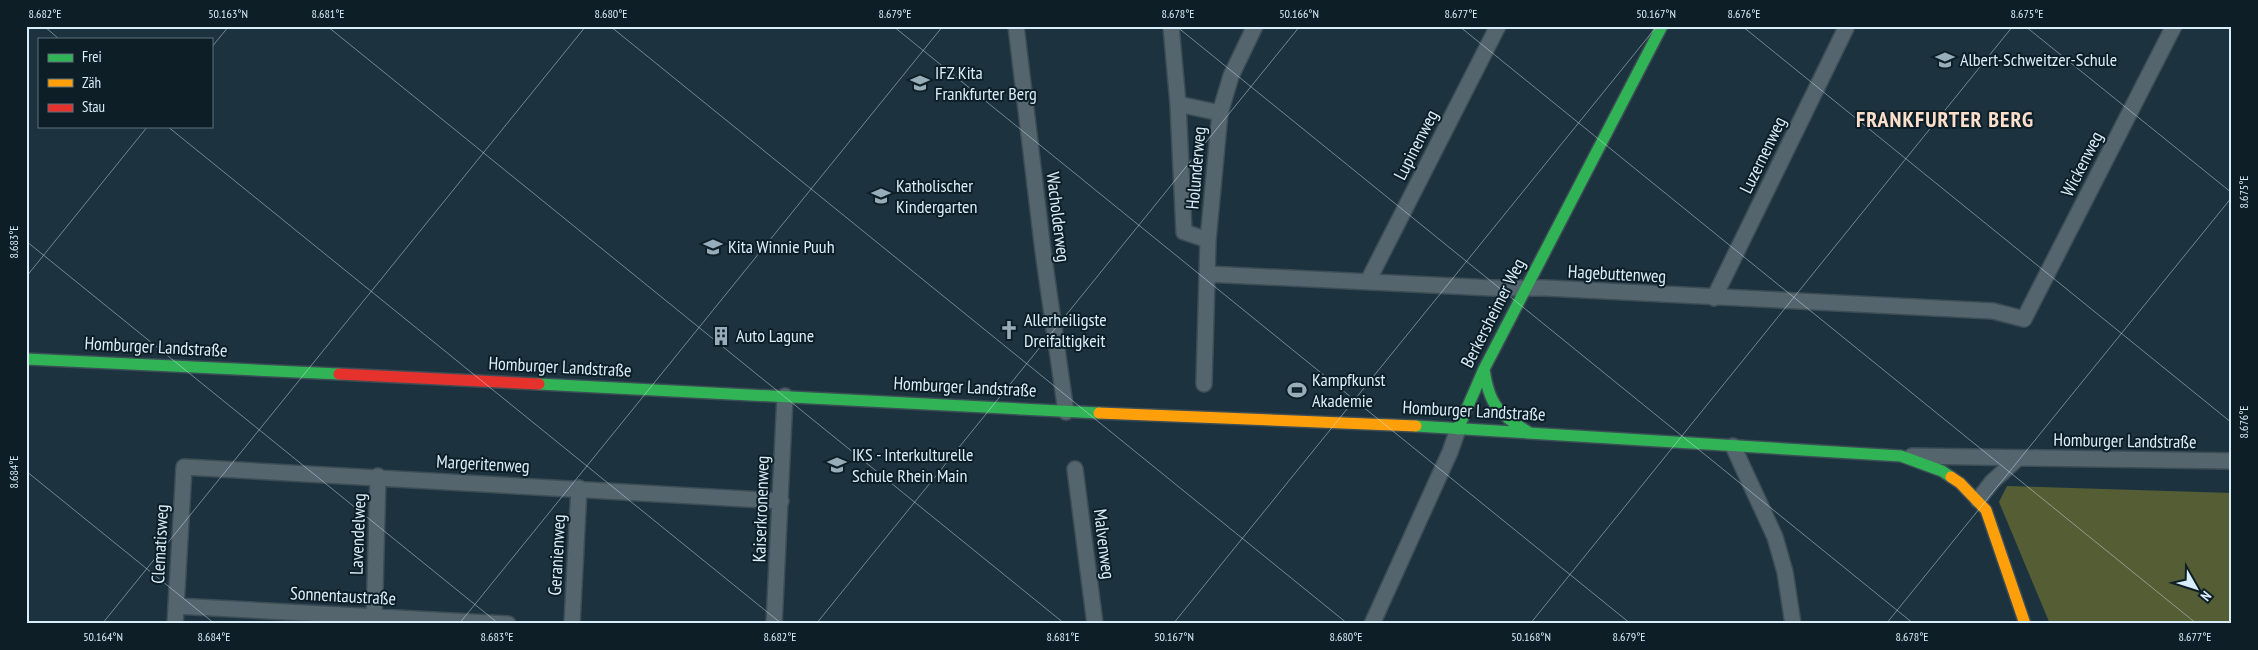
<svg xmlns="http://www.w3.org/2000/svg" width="2258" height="650" viewBox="0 0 2258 650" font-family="'PT Sans Narrow',sans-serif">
<rect width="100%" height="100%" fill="#1c333f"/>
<path fill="#555d35" d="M 2007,486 L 2232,493 L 2232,624 L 2050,624 L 1999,502 Z"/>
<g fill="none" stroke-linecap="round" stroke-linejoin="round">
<g stroke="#3c4d56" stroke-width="18">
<path id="street" d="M 1016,26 L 1043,251 L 1066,412
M 1171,26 L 1178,104 L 1220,113
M 1178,104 L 1184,232 L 1208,240
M 1207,274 L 1492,288 L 1546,288 L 1993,311 L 2024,319 L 2174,26
M 1368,281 L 1498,26
M 1714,298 L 1846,28
M 1204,384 L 1208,240 L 1220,113 L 1231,76 L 1255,26
M 1733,446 L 1775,537 L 1785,572 L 1793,624
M 1912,456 L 2232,461
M 1075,469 L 1095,624
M 1978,500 L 1992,482 L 2017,459
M 176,606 L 508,624
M 175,624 L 184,467 L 781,501
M 374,624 L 378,476
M 572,624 L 579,488
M 774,624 L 785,396
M 1372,624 L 1450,452 L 1458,429"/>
</g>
<g stroke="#3c4d56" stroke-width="14">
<path id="fast" d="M 26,359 L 339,374
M 1484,369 C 1489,405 1498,413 1528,432
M 539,384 L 1099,413
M 1416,426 L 1901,456 L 1942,471 L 1951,477
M 1458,429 L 1484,369 L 1662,26"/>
</g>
<g stroke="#3c4d56" stroke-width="14">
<path id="slow" d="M 1099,413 L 1416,426
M 1951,477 L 1960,483 L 1986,510 L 2025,624"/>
</g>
<g stroke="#3c4d56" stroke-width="14">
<path id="jam" d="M 339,374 L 539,384"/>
</g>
<use href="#street" stroke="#54656d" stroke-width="15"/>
<use href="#fast" stroke="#30b455" stroke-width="11"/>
<use href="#slow" stroke="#ff9f0a" stroke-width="11"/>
<use href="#jam" stroke="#e5322d" stroke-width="11"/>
</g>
<path fill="none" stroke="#d9eefb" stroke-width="1" stroke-opacity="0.45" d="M 44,26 L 59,39M 327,26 L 1065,624M 610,26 L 1348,624M 893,26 L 1631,624M 1176,26 L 1914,624M 1459,26 L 2197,624M 1742,26 L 2232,423M 2025,26 L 2232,193M 211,48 L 229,26M 167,126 L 782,624M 26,241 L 499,624M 26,277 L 148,126M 26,471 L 215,624M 102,624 L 586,26M 459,624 L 943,26M 816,624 L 1300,26M 1173,624 L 1657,26M 1530,624 L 2013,26M 1886,624 L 2232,197"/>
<defs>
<g id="school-bare" transform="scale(1.5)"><path d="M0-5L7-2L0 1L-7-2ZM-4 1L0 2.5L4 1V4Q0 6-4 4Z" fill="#97adb9" stroke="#0d1e27" stroke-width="2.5" paint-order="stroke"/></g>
<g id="church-bare" transform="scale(1.5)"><path d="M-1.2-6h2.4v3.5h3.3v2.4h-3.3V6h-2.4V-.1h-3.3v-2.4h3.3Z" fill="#97adb9" stroke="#0d1e27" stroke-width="2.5" paint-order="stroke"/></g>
<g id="building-bare" transform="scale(1.5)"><path d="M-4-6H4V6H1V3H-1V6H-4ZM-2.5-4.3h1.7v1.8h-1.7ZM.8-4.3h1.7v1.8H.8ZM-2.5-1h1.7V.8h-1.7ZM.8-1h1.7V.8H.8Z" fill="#97adb9" stroke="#0d1e27" stroke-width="2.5" paint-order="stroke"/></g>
<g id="stadium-bare" transform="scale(1.5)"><path d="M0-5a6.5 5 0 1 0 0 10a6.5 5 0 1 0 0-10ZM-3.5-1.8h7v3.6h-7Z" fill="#97adb9" stroke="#0d1e27" stroke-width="2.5" paint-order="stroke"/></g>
</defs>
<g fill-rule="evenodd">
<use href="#school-bare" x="1945" y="60"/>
<use href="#school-bare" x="920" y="83"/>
<use href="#school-bare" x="881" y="196"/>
<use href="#school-bare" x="713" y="247"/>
<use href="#church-bare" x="1009" y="330"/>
<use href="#building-bare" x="721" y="336"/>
<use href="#stadium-bare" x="1297" y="390"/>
<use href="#school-bare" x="837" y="465"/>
</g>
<g text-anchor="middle" stroke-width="4" stroke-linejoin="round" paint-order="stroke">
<g font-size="18" fill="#d9eefb" stroke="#0d1e27" text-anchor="start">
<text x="1960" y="66">Albert-Schweitzer-Schule</text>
<text x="935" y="79">IFZ Kita<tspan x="935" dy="21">Frankfurter Berg</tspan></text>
<text x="896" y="192">Katholischer<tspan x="896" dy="21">Kindergarten</tspan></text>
<text x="728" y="253">Kita Winnie Puuh</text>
<text x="1024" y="326">Allerheiligste<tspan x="1024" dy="21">Dreifaltigkeit</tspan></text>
<text x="736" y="342">Auto Lagune</text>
<text x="1312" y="386">Kampfkunst<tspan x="1312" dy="21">Akademie</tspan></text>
<text x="852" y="461">IKS - Interkulturelle<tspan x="852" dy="21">Schule Rhein Main</tspan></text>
</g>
<g font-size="18" fill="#d9eefb" stroke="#0d1e27">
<text transform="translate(1416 145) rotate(-63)" y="6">Lupinenweg</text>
<text transform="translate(1763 155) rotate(-64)" y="6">Luzernenweg</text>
<text transform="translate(2082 164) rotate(-63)" y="6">Wickenweg</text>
<text transform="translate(1196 168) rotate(-85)" y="6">Holunderweg</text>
<text transform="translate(1058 217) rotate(83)" y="6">Wacholderweg</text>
<text transform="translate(1617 274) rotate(3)" y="6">Hagebuttenweg</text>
<text transform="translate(1493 313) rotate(-63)" y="6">Berkersheimer Weg</text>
<text transform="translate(156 347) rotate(3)" y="6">Homburger Landstraße</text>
<text transform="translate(560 367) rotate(3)" y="6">Homburger Landstraße</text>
<text transform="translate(965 387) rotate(3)" y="6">Homburger Landstraße</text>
<text transform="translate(1474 411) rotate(3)" y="6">Homburger Landstraße</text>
<text transform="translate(2125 441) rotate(1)" y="6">Homburger Landstraße</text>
<text transform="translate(483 464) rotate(3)" y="6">Margeritenweg</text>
<text transform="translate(761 509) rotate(-88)" y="6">Kaiserkronenweg</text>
<text transform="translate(358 534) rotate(-88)" y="6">Lavendelweg</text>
<text transform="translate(160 544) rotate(-87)" y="6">Clematisweg</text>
<text transform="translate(1104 544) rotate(83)" y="6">Malvenweg</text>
<text transform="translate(557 555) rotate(-87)" y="6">Geranienweg</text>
<text transform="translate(343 596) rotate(3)" y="6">Sonnentaustraße</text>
</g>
<g font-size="22" font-weight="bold" letter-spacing="1" fill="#fbdecc" stroke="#0d1e27">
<text x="1945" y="127">FRANKFURTER BERG</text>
</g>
</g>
<rect width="2258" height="650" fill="none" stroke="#0d1e27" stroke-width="55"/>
<rect x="38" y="38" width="175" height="90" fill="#0d1e27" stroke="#5f717c"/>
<rect x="48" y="54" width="25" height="8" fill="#30b455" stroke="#5f717c"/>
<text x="82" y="62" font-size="15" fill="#d9eefb">Frei</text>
<rect x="48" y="79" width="25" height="8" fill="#ff9f0a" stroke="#5f717c"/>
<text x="82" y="88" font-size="15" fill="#d9eefb">Zäh</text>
<rect x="48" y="104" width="25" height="8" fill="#e5322d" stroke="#5f717c"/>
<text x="82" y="112" font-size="15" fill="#d9eefb">Stau</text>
<g transform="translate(2196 588) rotate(129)" stroke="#0d1e27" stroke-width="4" paint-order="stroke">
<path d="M0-4L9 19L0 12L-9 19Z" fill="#d9eefb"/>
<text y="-8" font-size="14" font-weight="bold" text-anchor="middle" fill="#d9eefb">N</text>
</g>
<rect x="28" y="28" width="2202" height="594" fill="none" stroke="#d9eefb" stroke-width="2"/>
<g font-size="12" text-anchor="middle" fill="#d9eefb">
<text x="45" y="18">8.682°E</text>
<text x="228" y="18">50.163°N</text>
<text x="328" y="18">8.681°E</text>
<text x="611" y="18">8.680°E</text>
<text x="895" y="18">8.679°E</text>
<text x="1178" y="18">8.678°E</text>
<text x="1299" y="18">50.166°N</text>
<text x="1461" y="18">8.677°E</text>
<text x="1656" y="18">50.167°N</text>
<text x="1744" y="18">8.676°E</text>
<text x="2027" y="18">8.675°E</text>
<text transform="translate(2244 192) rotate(-90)" y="4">8.675°E</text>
<text transform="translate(14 242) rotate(-90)" y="4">8.683°E</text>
<text transform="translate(2244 422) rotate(-90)" y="4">8.676°E</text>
<text transform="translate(14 472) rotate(-90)" y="4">8.684°E</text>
<text x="103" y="641">50.164°N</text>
<text x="214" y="641">8.684°E</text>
<text x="497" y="641">8.683°E</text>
<text x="780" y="641">8.682°E</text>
<text x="1063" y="641">8.681°E</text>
<text x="1174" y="641">50.167°N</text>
<text x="1346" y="641">8.680°E</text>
<text x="1531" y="641">50.168°N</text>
<text x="1629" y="641">8.679°E</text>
<text x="1912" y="641">8.678°E</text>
<text x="2195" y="641">8.677°E</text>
</g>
</svg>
